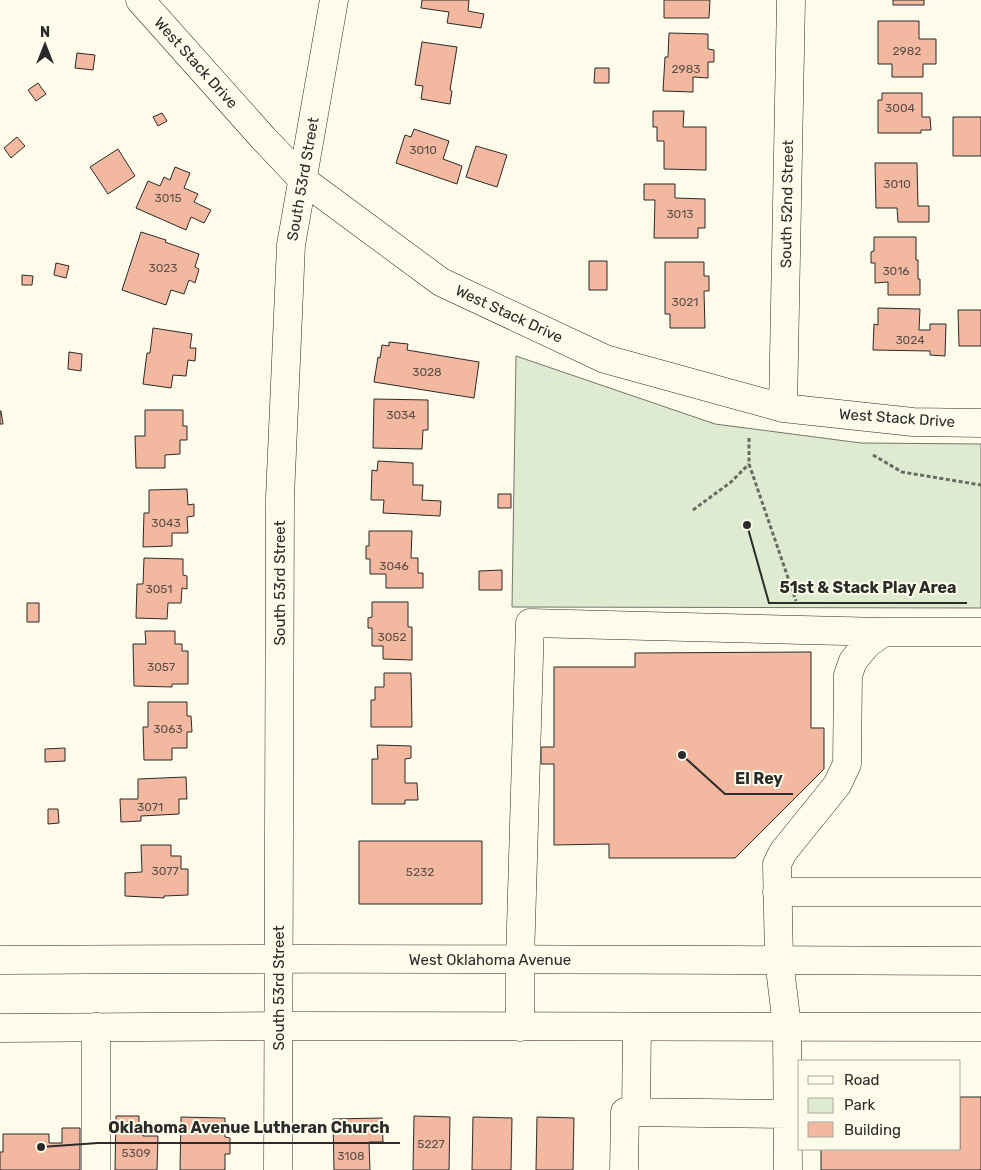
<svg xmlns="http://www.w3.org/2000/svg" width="981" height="1170" viewBox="0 0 981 1170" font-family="Rubik,sans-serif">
<rect width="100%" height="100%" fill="#fdfbea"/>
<path fill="#deebd1" stroke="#74746e" d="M 516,356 L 715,424 L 861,443 L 981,444 L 981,608 L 512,607 Z"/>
<path fill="#f2b8a0" stroke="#2b2b2b" d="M 422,0 L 469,0 L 468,11 L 484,14 L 481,28 L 447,23 L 449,12 L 421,8 Z
M 664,0 L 710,0 L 709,18 L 664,18 Z
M 893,0 L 924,0 L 924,5 L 893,5 Z
M 878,21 L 919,21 L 919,39 L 936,39 L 936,64 L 923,64 L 923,77 L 892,77 L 892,64 L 878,64 Z
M 669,33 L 708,34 L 708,49 L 714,50 L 714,62 L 708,62 L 708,78 L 693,77 L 693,92 L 663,91 L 665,57 L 668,57 Z
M 422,42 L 457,47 L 450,90 L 452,91 L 450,104 L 421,99 L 423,86 L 415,85 Z
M 77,53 L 95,55 L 93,70 L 75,68 Z
M 595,68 L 609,68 L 609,83 L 594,83 Z
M 38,83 L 46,94 L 36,101 L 28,90 Z
M 882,93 L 922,93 L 922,117 L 930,117 L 931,130 L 921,130 L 921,133 L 878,133 L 878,100 L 882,100 Z
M 653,111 L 684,111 L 683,127 L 706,127 L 706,170 L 664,169 L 664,141 L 657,141 L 657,127 L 653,127 Z
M 162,113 L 167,121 L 158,126 L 153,117 Z
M 953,117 L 981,117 L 981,156 L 953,156 Z
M 414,129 L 449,141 L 443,159 L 462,166 L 457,184 L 396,163 L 405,135 L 411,137 Z
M 17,137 L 25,146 L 11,158 L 4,148 Z
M 476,146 L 507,155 L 497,187 L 466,177 Z
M 118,149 L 135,176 L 108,194 L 90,167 Z
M 875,163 L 917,163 L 918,206 L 929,206 L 929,222 L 898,222 L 897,208 L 876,208 Z
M 175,167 L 190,173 L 184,188 L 198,194 L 194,202 L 211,210 L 204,223 L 191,217 L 186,230 L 136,208 L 148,181 L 160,186 L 164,177 L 170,180 Z
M 644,184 L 675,184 L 675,198 L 705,199 L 705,228 L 698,228 L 698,238 L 654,238 L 655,200 L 644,200 Z
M 141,232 L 166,240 L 165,242 L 199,254 L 195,267 L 199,269 L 195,283 L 189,280 L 184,294 L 171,290 L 166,305 L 122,290 Z
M 874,237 L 916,237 L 916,260 L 918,260 L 918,279 L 920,279 L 920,295 L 888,295 L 888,282 L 875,283 L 875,263 L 871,263 L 871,252 L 874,251 Z
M 589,261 L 607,261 L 607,290 L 589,290 Z
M 665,262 L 704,262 L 704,276 L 709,276 L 709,291 L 704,291 L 705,328 L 670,328 L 670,314 L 665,314 Z
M 56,263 L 69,266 L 66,278 L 54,275 Z
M 22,275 L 33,276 L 32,285 L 22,285 Z
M 878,308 L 920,309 L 919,330 L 930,330 L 930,324 L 946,324 L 945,356 L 930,355 L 930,351 L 873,350 L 874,324 L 878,325 Z
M 958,310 L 981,310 L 981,346 L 959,346 Z
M 153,328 L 192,334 L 190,348 L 196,348 L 195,361 L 188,360 L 186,376 L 173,375 L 171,388 L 143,384 L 147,353 L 150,353 Z
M 389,342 L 408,344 L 407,350 L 479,362 L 474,398 L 374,382 L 378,357 L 380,358 L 382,345 L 389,346 Z
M 69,352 L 82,354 L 81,371 L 68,369 Z
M 374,399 L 428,400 L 428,430 L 423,430 L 422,449 L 373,448 Z
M 145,410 L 183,410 L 183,426 L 187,426 L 187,440 L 180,440 L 180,454 L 165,455 L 165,468 L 136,468 L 135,436 L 145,436 Z
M 0,411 L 1,411 L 3,424 L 0,424 Z
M 378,461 L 413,463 L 413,485 L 423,485 L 422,500 L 441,501 L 440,516 L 383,513 L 384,500 L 371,500 L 372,470 L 377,471 Z
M 187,489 L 188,505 L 194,504 L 194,516 L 187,517 L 188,533 L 172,533 L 172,546 L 143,547 L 144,513 L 149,513 L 149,490 Z
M 498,494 L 511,494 L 511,508 L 498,508 Z
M 369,531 L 412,531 L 411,558 L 418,558 L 418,573 L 423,573 L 423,588 L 386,588 L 386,574 L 370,574 L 370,559 L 366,559 L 366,546 L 369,546 Z
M 144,558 L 183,559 L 183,575 L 187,576 L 187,589 L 182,588 L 181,603 L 168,603 L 167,619 L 136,618 L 137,584 L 143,584 Z
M 502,570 L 502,590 L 479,590 L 479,571 Z
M 372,602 L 408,602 L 408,627 L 412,627 L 412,660 L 383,659 L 383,646 L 372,646 L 372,628 L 368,628 L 368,618 L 372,617 Z
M 27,603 L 39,603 L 39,622 L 27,622 Z
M 145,631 L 175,631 L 175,644 L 182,644 L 182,651 L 188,651 L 188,684 L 172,684 L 172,687 L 134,686 L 133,644 L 146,644 Z
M 811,652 L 811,728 L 824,728 L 824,769 L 735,858 L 609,858 L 609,844 L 554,845 L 554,764 L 541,764 L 541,747 L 554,747 L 554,667 L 635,667 L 635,653 Z
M 384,673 L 411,673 L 412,727 L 371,727 L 371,700 L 375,700 L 375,687 L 384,687 Z
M 148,702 L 187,702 L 187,716 L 191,716 L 192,732 L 187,732 L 187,748 L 172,748 L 172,760 L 144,760 L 143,727 L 148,727 Z
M 377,745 L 411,746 L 411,758 L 405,759 L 405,783 L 417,783 L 418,800 L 405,800 L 405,804 L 372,804 L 372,759 L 378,759 Z
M 65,748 L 65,761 L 45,762 L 45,749 Z
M 186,777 L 187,799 L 179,799 L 179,814 L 141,816 L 141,821 L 121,822 L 120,799 L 138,799 L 138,779 Z
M 48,809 L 58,809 L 59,823 L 48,824 Z
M 359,841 L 482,841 L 482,904 L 359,904 Z
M 141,845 L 171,845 L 171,856 L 181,856 L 181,869 L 188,869 L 188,895 L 164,896 L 164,898 L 125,896 L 125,873 L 142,872 Z
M 960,1097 L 981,1097 L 981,1170 L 821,1170 L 821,1149 L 960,1149 Z
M 116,1116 L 139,1116 L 139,1129 L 143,1130 L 143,1136 L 158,1136 L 157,1170 L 115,1170 Z
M 414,1116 L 450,1117 L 449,1170 L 413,1170 Z
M 181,1117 L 225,1118 L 225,1137 L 230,1138 L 230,1154 L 225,1154 L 225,1170 L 180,1170 Z
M 473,1117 L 512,1118 L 511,1170 L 472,1170 Z
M 537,1117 L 574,1118 L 573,1170 L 536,1170 Z
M 382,1118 L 383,1142 L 369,1142 L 370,1170 L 334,1170 L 333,1119 Z
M 62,1128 L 80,1128 L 80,1170 L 0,1170 L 0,1152 L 3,1152 L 3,1134 L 49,1134 L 49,1143 L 62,1143 Z"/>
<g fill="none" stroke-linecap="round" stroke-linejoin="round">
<g stroke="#2b2b2b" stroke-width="29">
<path id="minor" d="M 140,0 L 264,139 L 303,180 L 441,282 L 605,359 L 783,408 L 913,422 L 981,423
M 783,408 L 791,0
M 777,892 L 981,892
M 96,1027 L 96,1170
M 520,1027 L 520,960 L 530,623 L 884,632
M 636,1112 L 637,1027
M 278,1170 L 280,497 L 287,338 L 291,245 L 334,0
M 624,1170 L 625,1112 L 788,1114
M 788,1170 L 787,1026 L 779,960 L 777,864 L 783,852 L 837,785 L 847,764 L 848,675 L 853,661 L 867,644 L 884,632 L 981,632"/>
</g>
<g stroke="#2b2b2b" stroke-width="29">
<path id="major" d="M 0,960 C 327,957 654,960 981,961
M 0,1028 L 279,1026 L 981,1027"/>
</g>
<path stroke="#6a6964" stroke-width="3" stroke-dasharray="4 2.5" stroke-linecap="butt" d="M 749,438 L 749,464 L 796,601
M 873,455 L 902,472 L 981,485
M 693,510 L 731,482 L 749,464"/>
<use href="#minor" stroke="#fdfbea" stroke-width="28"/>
<use href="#major" stroke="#fdfbea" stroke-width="28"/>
</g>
<g text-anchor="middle" stroke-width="4" stroke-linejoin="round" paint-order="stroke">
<g font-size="12" fill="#5d4e48">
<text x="907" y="55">2982</text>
<text x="686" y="73">2983</text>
<text x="900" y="112">3004</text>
<text x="423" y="154">3010</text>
<text x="897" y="188">3010</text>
<text x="168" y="202">3015</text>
<text x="680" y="218">3013</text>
<text x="163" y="272">3023</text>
<text x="896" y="275">3016</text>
<text x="685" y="306">3021</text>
<text x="910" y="344">3024</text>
<text x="427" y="376">3028</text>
<text x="401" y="419">3034</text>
<text x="166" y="527">3043</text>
<text x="394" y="570">3046</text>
<text x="159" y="593">3051</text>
<text x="392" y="641">3052</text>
<text x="161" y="671">3057</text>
<text x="168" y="733">3063</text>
<text x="150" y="811">3071</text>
<text x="165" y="875">3077</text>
<text x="420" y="876">5232</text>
<text x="431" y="1148">5227</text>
<text x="136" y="1157">5309</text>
<text x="351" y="1160">3108</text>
</g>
<g font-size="15" fill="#2b2b2b" stroke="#fdfbea">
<text transform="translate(196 63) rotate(48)" y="5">West Stack Drive</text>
<text transform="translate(303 179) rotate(-80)" y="5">South 53rd Street</text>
<text transform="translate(787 204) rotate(-89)" y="5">South 52nd Street</text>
<text transform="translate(509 314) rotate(25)" y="5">West Stack Drive</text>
<text transform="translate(897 418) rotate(4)" y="5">West Stack Drive</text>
<text transform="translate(280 583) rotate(-90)" y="5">South 53rd Street</text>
<text x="490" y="965">West Oklahoma Avenue</text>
<text transform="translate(279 988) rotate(-90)" y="5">South 53rd Street</text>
</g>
</g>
<path fill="none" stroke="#2b2b2b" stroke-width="2" d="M747 525L769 603H967M682 755L725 794H793M41 1147L98 1143H400"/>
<g fill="#2b2b2b" stroke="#fdfbea" stroke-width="2">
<circle cx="747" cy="525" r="5"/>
<circle cx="682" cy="755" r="5"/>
<circle cx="41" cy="1147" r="5"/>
</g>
<g font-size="16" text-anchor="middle" font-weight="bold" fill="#2b2b2b" stroke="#fdfbea" stroke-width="4" stroke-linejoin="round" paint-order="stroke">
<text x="868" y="593">51st &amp; Stack Play Area</text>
<text x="759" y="784">El Rey</text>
<text x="249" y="1133">Oklahoma Avenue Lutheran Church</text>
</g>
<rect x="798" y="1060" width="162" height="90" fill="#fdfbea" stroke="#a9a89e"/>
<rect x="808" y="1076" width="25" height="8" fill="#fdfbea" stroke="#a9a89e"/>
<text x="844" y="1085" font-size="15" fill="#2b2b2b">Road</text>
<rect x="808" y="1098" width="25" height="15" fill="#deebd1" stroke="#a9a89e"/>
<text x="844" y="1110" font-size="15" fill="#2b2b2b">Park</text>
<rect x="808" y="1122" width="25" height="15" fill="#f2b8a0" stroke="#a9a89e"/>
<text x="844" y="1135" font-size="15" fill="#2b2b2b">Building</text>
<g transform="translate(45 45)" stroke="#fdfbea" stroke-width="4" paint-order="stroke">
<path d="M0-4L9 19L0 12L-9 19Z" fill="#2b2b2b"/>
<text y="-8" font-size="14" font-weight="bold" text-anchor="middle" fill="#2b2b2b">N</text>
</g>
</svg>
